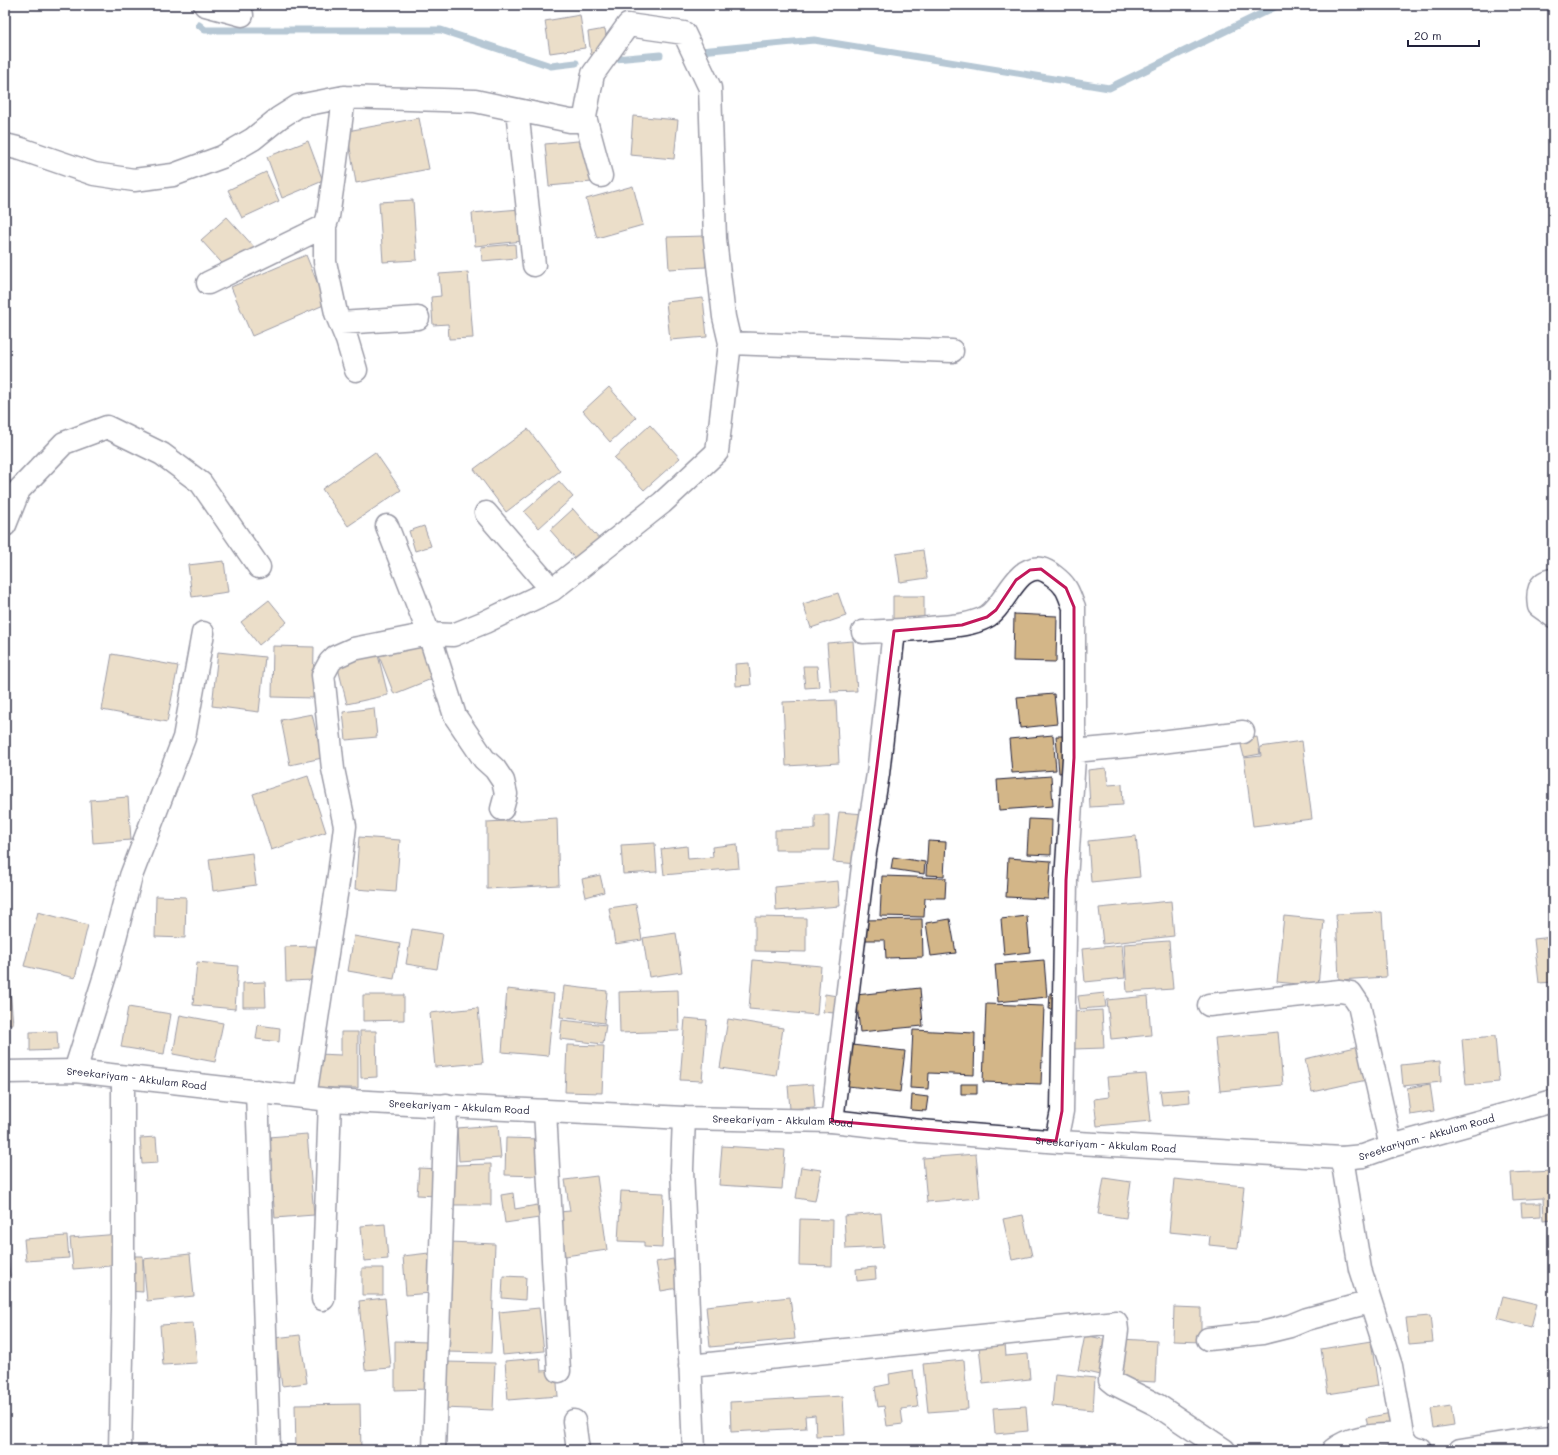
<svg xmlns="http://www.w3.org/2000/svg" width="1558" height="1455" viewBox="0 0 1558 1455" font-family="Mali,sans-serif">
<rect width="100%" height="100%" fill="#fff"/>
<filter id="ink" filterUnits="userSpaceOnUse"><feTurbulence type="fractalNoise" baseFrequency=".025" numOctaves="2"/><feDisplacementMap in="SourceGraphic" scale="8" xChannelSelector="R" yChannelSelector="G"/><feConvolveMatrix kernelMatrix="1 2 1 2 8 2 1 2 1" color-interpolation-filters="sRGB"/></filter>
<g filter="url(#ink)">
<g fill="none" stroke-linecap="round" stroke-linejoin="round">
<path stroke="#5d83a0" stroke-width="7" d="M 199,25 L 205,30 L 441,30 L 551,66 L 576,63
M 701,51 L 814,40 L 1109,88 L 1279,5
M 615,59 L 660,55"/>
</g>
<path fill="#d3b688" stroke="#22223b" d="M 580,15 L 585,48 L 550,53 L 545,21 Z
M 605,29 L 609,52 L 591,55 L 588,32 Z
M 633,116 L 678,120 L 674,159 L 630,155 Z
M 419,118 L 429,169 L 356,183 L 347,131 Z
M 588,140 L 592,182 L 549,186 L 545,144 Z
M 308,141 L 323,181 L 282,198 L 267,157 Z
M 266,172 L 279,201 L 242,218 L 228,190 Z
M 633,186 L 643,225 L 597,238 L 586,199 Z
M 413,200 L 417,260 L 383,262 L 379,202 Z
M 520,209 L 523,241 L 475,246 L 472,213 Z
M 227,217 L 255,248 L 229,271 L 201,240 Z
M 705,236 L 706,267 L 669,269 L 667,237 Z
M 515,244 L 516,258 L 482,261 L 481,247 Z
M 306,255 L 326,304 L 252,336 L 231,287 Z
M 468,272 L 473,338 L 449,339 L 448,324 L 433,325 L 431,297 L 441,296 L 439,274 Z
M 703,298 L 707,337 L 670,340 L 666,302 Z
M 609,387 L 636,418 L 610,442 L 583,411 Z
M 650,425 L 680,458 L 644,490 L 614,458 Z
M 528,429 L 560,471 L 506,512 L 474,469 Z
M 375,452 L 401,490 L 348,526 L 322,489 Z
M 559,481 L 573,497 L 539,528 L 524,512 Z
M 573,509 L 601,541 L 578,562 L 550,530 Z
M 424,526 L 431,546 L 415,551 L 409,531 Z
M 923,550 L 927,578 L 900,582 L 896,554 Z
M 224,561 L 228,592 L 192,597 L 188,565 Z
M 838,593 L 846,616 L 811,628 L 803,604 Z
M 893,596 L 924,596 L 924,618 L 893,619 Z
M 269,600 L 287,622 L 259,645 L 241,622 Z
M 1014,614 L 1057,616 L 1056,662 L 1013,661 Z
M 424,638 L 439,676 L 394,694 L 379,656 Z
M 853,641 L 857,691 L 831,692 L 827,643 Z
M 273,646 L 314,647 L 313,698 L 272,697 Z
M 218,652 L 265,657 L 259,712 L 212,706 Z
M 112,654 L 178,666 L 167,722 L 102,710 Z
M 378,655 L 388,695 L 347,704 L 337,664 Z
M 749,663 L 751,685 L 736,686 L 735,664 Z
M 803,666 L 817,666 L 819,687 L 805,688 Z
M 1054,694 L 1057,724 L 1020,728 L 1017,697 Z
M 836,700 L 839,763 L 786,766 L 783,702 Z
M 374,708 L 377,737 L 346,740 L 343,712 Z
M 312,714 L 322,758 L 290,765 L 281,720 Z
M 1053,735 L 1056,770 L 1012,773 L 1009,739 Z
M 1056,736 L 1066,736 L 1069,772 L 1059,773 Z
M 1257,737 L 1260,754 L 1244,757 L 1240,741 Z
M 1302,741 L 1312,819 L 1253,826 L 1244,758 L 1261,756 L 1260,747 Z
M 1106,768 L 1108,785 L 1122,784 L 1123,805 L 1090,807 L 1088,770 Z
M 308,776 L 326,832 L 271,850 L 253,794 Z
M 1051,776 L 1053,806 L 999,810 L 997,780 Z
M 128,797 L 131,840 L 93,843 L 90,800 Z
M 839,812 L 864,814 L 859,864 L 833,862 Z
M 815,815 L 829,815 L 829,850 L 775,850 L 775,830 L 815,829 Z
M 557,818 L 559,885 L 487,889 L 487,822 Z
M 1029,819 L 1052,820 L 1051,855 L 1027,854 Z
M 1136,836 L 1140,877 L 1091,882 L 1088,841 Z
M 359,837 L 400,840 L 396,892 L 355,889 Z
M 928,841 L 946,842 L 944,876 L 926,875 Z
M 655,843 L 657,872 L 623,874 L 621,845 Z
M 737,844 L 739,868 L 664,875 L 661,849 L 687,846 L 688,859 L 713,857 L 712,847 Z
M 252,853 L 256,885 L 213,891 L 209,859 Z
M 893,857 L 925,862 L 924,874 L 891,869 Z
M 1008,858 L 1051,861 L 1048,899 L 1006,897 Z
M 600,875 L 604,892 L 586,897 L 582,879 Z
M 882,876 L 946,878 L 945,898 L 925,898 L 924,917 L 880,916 Z
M 838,881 L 840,906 L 776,911 L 775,887 Z
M 156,896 L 186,897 L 185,938 L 155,937 Z
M 1171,901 L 1174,936 L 1103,944 L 1099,908 Z
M 636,904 L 642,940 L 615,944 L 609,908 Z
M 38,912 L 88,925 L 75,978 L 24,966 Z
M 1382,912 L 1386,977 L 1339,980 L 1336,914 Z
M 1027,916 L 1030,952 L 1004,955 L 1001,919 Z
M 1284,916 L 1324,920 L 1318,986 L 1277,982 Z
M 755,917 L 806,918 L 806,952 L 755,951 Z
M 922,919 L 923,957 L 886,958 L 885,940 L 863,940 L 862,920 Z
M 950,919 L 956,953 L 931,956 L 926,923 Z
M 412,929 L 443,934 L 437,969 L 406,964 Z
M 676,933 L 682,972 L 649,977 L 643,938 Z
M 354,936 L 400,944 L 394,979 L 348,971 Z
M 1553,937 L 1553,982 L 1539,983 L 1534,939 Z
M 1169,941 L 1173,989 L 1127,992 L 1124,944 Z
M 1122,945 L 1125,978 L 1085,982 L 1082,949 Z
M 315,946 L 316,980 L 286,981 L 285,947 Z
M 7,953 L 13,1024 L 5,1024 L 5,954 Z
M 753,960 L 821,966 L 817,1015 L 749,1009 Z
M 1044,960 L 1047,997 L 998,1002 L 995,964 Z
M 197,962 L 238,966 L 235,1009 L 193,1005 Z
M 265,982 L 266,1007 L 243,1007 L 243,983 Z
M 564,986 L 607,991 L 604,1023 L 560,1017 Z
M 920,988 L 923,1026 L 860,1032 L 856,995 Z
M 507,989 L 554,994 L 548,1056 L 502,1052 Z
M 678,990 L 679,1031 L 620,1033 L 619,992 Z
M 1050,993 L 1059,994 L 1059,1009 L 1049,1009 Z
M 1104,993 L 1106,1007 L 1080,1009 L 1078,996 Z
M 825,994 L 837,996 L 835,1013 L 823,1012 Z
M 363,995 L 404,995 L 404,1020 L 363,1021 Z
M 1148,996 L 1151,1035 L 1111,1039 L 1107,1000 Z
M 986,1004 L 1044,1006 L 1041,1084 L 983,1082 Z
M 128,1007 L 171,1014 L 164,1054 L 121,1047 Z
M 478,1008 L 483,1063 L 435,1067 L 430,1013 Z
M 1102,1010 L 1104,1048 L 1074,1049 L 1072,1012 Z
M 180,1015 L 223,1023 L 215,1062 L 173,1054 Z
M 685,1018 L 707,1020 L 702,1081 L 680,1080 Z
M 728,1019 L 783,1028 L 776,1076 L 720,1068 Z
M 562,1020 L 606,1025 L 603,1044 L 560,1039 Z
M 258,1025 L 280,1028 L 279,1042 L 256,1039 Z
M 913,1030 L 975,1033 L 974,1075 L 929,1073 L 928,1089 L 910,1088 Z
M 57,1031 L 58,1050 L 30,1051 L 30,1032 Z
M 360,1031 L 376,1031 L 377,1077 L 361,1078 Z
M 341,1032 L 358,1032 L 358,1088 L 318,1088 L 318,1054 L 341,1055 Z
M 1278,1032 L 1283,1085 L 1220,1091 L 1215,1038 Z
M 1495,1036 L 1499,1082 L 1466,1085 L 1462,1039 Z
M 567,1045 L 604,1046 L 602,1093 L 565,1092 Z
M 852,1045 L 905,1051 L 900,1092 L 848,1086 Z
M 1364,1045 L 1371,1079 L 1312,1092 L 1305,1059 Z
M 1440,1061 L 1441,1082 L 1403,1086 L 1401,1065 Z
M 1146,1074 L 1151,1121 L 1097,1126 L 1094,1099 L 1109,1097 L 1107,1077 Z
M 813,1084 L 815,1107 L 790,1109 L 788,1086 Z
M 961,1084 L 977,1084 L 977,1094 L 961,1094 Z
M 1430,1084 L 1434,1111 L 1410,1115 L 1407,1088 Z
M 1189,1089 L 1190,1102 L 1162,1105 L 1160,1091 Z
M 912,1095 L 928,1097 L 926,1111 L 911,1110 Z
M 498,1125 L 501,1158 L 459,1161 L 457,1128 Z
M 307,1134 L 314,1215 L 275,1218 L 268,1137 Z
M 156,1137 L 158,1163 L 142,1164 L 140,1138 Z
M 506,1138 L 541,1139 L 540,1176 L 505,1175 Z
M 722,1146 L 785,1150 L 782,1189 L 719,1185 Z
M 976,1154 L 980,1198 L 927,1202 L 923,1158 Z
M 491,1164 L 491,1205 L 454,1205 L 454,1165 Z
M 801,1167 L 821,1170 L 815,1201 L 796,1198 Z
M 419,1168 L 441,1169 L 438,1196 L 417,1195 Z
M 1553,1171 L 1553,1219 L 1544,1220 L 1543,1198 L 1513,1200 L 1511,1173 Z
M 597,1176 L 607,1250 L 565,1256 L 559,1212 L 570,1211 L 565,1180 Z
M 1104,1178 L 1131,1182 L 1126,1218 L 1098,1214 Z
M 1174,1179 L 1244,1186 L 1238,1248 L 1209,1245 L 1210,1236 L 1169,1232 Z
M 621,1191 L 664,1193 L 662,1248 L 644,1247 L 644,1242 L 618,1241 Z
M 513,1193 L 515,1209 L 537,1205 L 539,1218 L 505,1223 L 501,1195 Z
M 1521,1203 L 1541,1203 L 1541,1216 L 1522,1217 Z
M 881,1213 L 884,1247 L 846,1249 L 844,1216 Z
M 1023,1215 L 1032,1256 L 1012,1260 L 1003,1219 Z
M 800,1219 L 833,1220 L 832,1266 L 799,1265 Z
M 385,1224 L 388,1259 L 364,1261 L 361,1226 Z
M 5,1233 L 10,1276 L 5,1277 Z
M 119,1234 L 122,1265 L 73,1269 L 70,1238 Z
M 67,1236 L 69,1258 L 26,1261 L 24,1239 Z
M 449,1242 L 495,1244 L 491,1353 L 446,1352 Z
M 429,1253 L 432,1293 L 406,1295 L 403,1256 Z
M 190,1254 L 194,1296 L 147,1301 L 143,1259 Z
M 129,1256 L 143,1256 L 143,1292 L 128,1291 Z
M 673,1259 L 678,1288 L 661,1291 L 656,1262 Z
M 875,1267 L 876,1279 L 857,1281 L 856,1269 Z
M 362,1268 L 383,1268 L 383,1295 L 362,1295 Z
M 503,1276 L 526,1277 L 525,1300 L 502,1298 Z
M 1503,1296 L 1537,1304 L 1531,1327 L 1497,1318 Z
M 790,1297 L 795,1339 L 710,1347 L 706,1306 Z
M 385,1298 L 391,1368 L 365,1370 L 359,1301 Z
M 1174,1307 L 1201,1308 L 1201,1342 L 1173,1341 Z
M 539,1308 L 544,1351 L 503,1355 L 499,1312 Z
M 1430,1316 L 1433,1342 L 1409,1344 L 1406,1318 Z
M 193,1323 L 197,1363 L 163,1365 L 160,1325 Z
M 1553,1334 L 1553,1362 L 1548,1361 Z
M 300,1335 L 307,1383 L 282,1386 L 275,1338 Z
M 1085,1335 L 1111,1341 L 1104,1376 L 1078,1370 Z
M 1120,1339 L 1157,1341 L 1155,1382 L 1118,1380 Z
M 395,1341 L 429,1342 L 429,1389 L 395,1390 Z
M 1371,1341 L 1378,1386 L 1328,1394 L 1321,1349 Z
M 1005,1343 L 1006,1356 L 1028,1354 L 1030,1379 L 983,1384 L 979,1346 Z
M 540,1358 L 541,1371 L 556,1370 L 558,1396 L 508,1400 L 505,1361 Z
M 964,1360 L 968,1409 L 928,1412 L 923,1364 Z
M 444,1362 L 495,1363 L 493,1410 L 443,1408 Z
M 913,1370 L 918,1407 L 901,1409 L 903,1424 L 887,1426 L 884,1406 L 878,1407 L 875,1387 L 890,1384 L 889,1374 Z
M 1055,1374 L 1095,1378 L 1093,1410 L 1052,1406 Z
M 843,1396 L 845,1435 L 816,1436 L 815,1415 L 805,1416 L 806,1428 L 731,1432 L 730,1402 Z
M 360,1404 L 361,1450 L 296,1450 L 295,1405 Z
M 1026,1406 L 1028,1431 L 995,1434 L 993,1408 Z
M 1451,1406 L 1454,1425 L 1434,1428 L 1431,1409 Z
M 1396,1412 L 1399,1425 L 1369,1432 L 1366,1418 Z
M 1360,1443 L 1394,1443 L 1394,1450 L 1360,1450 Z"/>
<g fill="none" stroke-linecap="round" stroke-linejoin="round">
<g stroke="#22223b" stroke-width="25">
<path id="minor" d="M 205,5 L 242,15
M 344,97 L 335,169 L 328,217 L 325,226 L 325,262 L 336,313 L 347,340 L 356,370
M 517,110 L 534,265
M 585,117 L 601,176
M 5,145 L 21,149 L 94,174 L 134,180 L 173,175 L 222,157 L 253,139 L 279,118 L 298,106 L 344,97 L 475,101 L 570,121 L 579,121 L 585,117 L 593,74 L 628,25 L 684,33 L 710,88 L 715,239 L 724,317 L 730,343 L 717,452 L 662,503 L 552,590 L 485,622 L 453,635 L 429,634 L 353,649 L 335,657 L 330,662 L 323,675 L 324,683 L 333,769 L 345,826 L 339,875 L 305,1097
M 208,283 L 325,226
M 340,323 L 418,318
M 730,343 L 952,351
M 486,513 L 552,590
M 5,525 L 19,490 L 64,443 L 107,427 L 162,454 L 201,483 L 259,567
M 387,526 L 429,634 L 455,716 L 484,759 L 495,769 L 503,781 L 506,794 L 502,809
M 1553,580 C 1538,582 1537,593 1539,606 L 1553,616
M 863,632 C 886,631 908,630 930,628 C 949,626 969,626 986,617 C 1005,607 1016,564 1041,569 C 1049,571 1061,581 1065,587 C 1069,592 1071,601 1074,607 L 1074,758 L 1066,880 L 1062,1111 L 1056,1141
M 1074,751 L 1128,746 L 1243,732
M 1209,1005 L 1340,991 L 1351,993 L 1359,1005 L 1391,1146
M 75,1071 L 107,969 L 131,876 L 184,738 L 203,633
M 257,1091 L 269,1450
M 545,1111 L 559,1371
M 684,1118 L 682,1169 L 694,1450
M 832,1121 L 864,858 L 878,774 L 894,631
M 1342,1158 L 1360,1269 L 1391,1366 L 1403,1434 C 1406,1443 1411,1448 1421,1450
M 323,1299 L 330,1100
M 1208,1339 L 1262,1333 L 1290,1326 L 1307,1319 L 1370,1302
M 690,1366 L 1116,1322 L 1117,1330 L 1110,1380 L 1115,1384 L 1157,1405 L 1224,1450
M 574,1421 L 578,1450
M 1529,1439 L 1553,1437
M 120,1450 L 123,1309 L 123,1077
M 434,1450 L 446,1105
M 1333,1450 C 1352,1434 1379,1436 1403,1434
M 1460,1450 L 1529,1439 L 1530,1450"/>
</g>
<g stroke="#22223b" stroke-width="25">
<g id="major">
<path id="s1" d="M 5,1072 L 75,1071 L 330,1100 L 684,1118 L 832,1121 L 920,1131 L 1060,1142 L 1342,1158 L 1363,1156 L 1391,1146 L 1553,1101"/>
</g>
</g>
<use href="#minor" stroke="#fff" stroke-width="22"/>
<use href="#major" stroke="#fff" stroke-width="22"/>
</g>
</g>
<path d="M0 0H1558V1455H0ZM 1041,569 L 1066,588 L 1074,607 L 1074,758 L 1066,880 L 1062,1111 L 1056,1141 L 832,1121 L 894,631 L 962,625 L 987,617 L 996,610 L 1016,580 L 1030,570 Z" fill="#fff" fill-opacity=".55" fill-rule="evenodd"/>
<path fill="none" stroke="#c2185b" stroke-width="3" stroke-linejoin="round" d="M 1041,569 L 1066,588 L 1074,607 L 1074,758 L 1066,880 L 1062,1111 L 1056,1141 L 832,1121 L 894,631 L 962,625 L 987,617 L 996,610 L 1016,580 L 1030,570 Z"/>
<g text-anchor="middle" stroke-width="3" stroke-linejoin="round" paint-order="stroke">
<g font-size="10" fill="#22223b" stroke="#fff">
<text dy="4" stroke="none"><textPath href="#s1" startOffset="132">Sreekariyam - Akkulam Road</textPath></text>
<text dy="4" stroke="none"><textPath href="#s1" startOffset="456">Sreekariyam - Akkulam Road</textPath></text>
<text dy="4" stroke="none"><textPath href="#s1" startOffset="780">Sreekariyam - Akkulam Road</textPath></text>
<text dy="4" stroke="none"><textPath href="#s1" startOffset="1428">Sreekariyam - Akkulam Road</textPath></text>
<text dy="4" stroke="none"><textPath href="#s1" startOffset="1104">Sreekariyam - Akkulam Road</textPath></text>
</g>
</g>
<rect width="1558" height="1455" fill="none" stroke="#fff" stroke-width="20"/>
<rect x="10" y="10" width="1538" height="1435" fill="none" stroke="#22223b" stroke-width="1.5" filter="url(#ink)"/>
<path d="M1408 40v6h71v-6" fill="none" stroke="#22223b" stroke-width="2"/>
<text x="1414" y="40" font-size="12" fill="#22223b" stroke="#ffffff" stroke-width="3" paint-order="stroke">20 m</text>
</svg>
